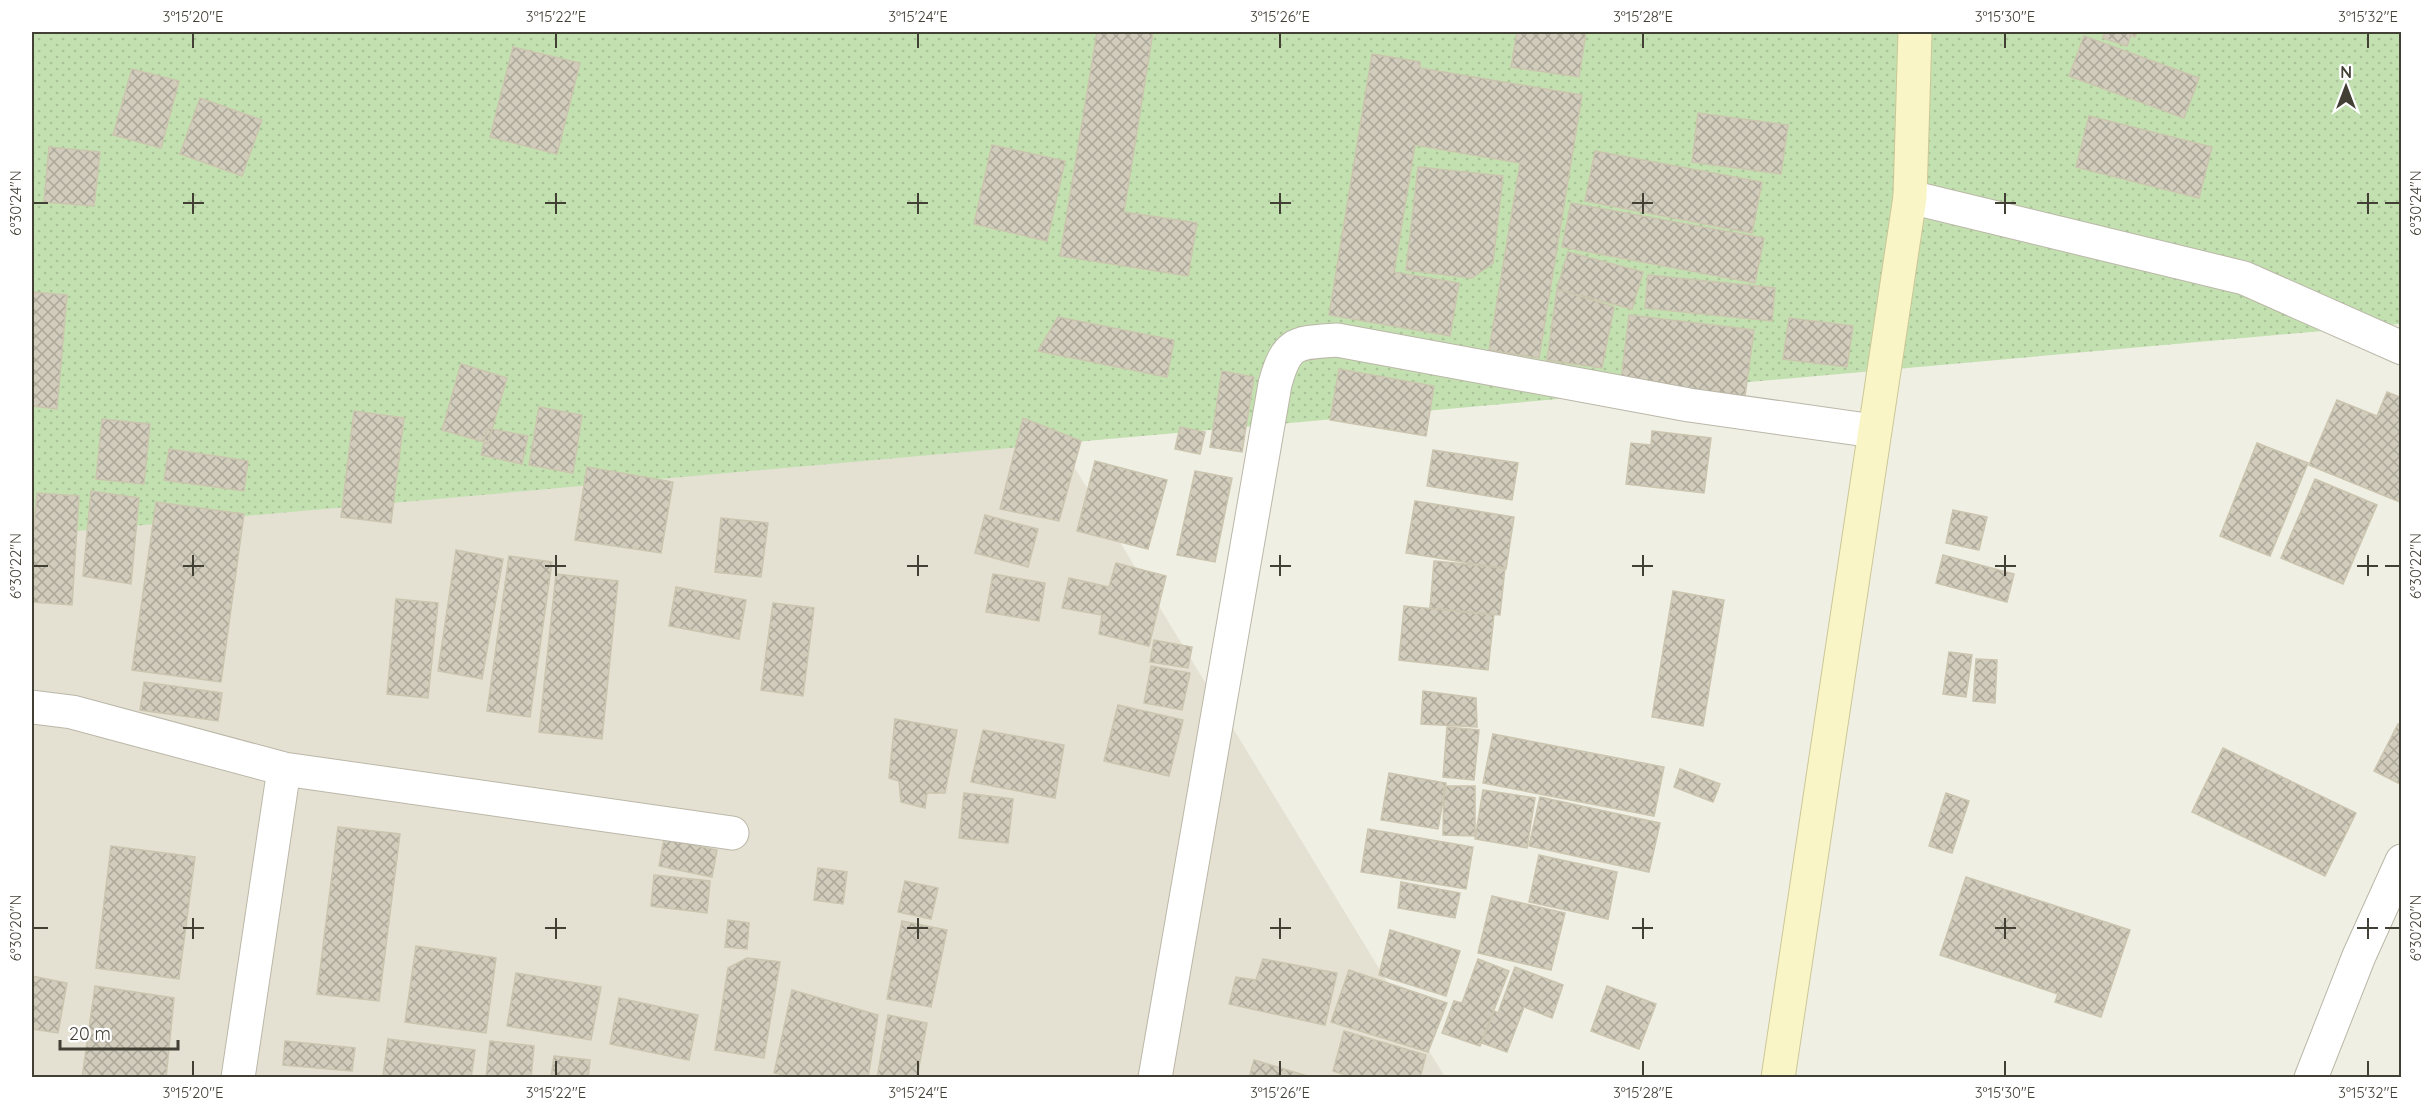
<svg xmlns="http://www.w3.org/2000/svg" width="2433" height="1109" viewBox="0 0 2433 1109" font-family="Quicksand,sans-serif">
<defs>
<pattern id="grass-dots" width="8" height="8" patternUnits="userSpaceOnUse" patternTransform="scale(1.5)"><rect width="8" height="8" fill="#c3e1b0"/><path d="M2 2h.1M6 6h.1" fill="none" stroke="#a9c298" stroke-width="1.8" stroke-linecap="round"/></pattern>
<pattern id="building-cross-hatch" width="8" height="8" patternUnits="userSpaceOnUse" patternTransform="scale(1.5)"><rect width="8" height="8" fill="#d1ccbb"/><path d="M0 0l8 8M0 8l8-8" fill="none" stroke="#aba799"/></pattern>
</defs>
<rect width="100%" height="100%" fill="#f0efe4"/>
<path fill="#e4e1d3" d="M 32,32 L 810,32 L 1445,1077 L 32,1077 Z"/>
<path fill="url(#grass-dots)" d="M 32,32 L 2401,32 L 2401,324 L 32,535 Z"/>
<path fill="url(#building-cross-hatch)" stroke="#cbc5af" stroke-width="1.5" d="M 1097,32 L 1153,32 L 1124,212 L 1197,223 L 1188,276 L 1060,256 Z
M 1517,32 L 1586,32 L 1579,77 L 1511,67 Z
M 2105,32 L 2137,32 L 2135,37 L 2131,35 L 2127,46 L 2103,38 Z
M 2084,36 L 2199,78 L 2184,118 L 2069,76 Z
M 513,47 L 580,63 L 557,154 L 490,137 Z
M 1372,54 L 1420,62 L 1420,68 L 1582,95 L 1539,358 L 1489,350 L 1520,163 L 1415,145 L 1394,272 L 1459,283 L 1450,336 L 1329,315 Z
M 132,69 L 179,81 L 161,148 L 113,135 Z
M 200,98 L 262,120 L 242,176 L 180,154 Z
M 1698,113 L 1788,125 L 1781,174 L 1692,162 Z
M 2089,116 L 2212,147 L 2199,198 L 2076,167 Z
M 992,145 L 1065,161 L 1047,241 L 974,224 Z
M 49,147 L 100,152 L 94,206 L 44,202 Z
M 1595,151 L 1762,182 L 1752,233 L 1585,201 Z
M 1418,167 L 1503,176 L 1493,263 L 1472,278 L 1406,270 Z
M 1571,203 L 1764,238 L 1755,283 L 1562,247 Z
M 1568,252 L 1643,272 L 1632,309 L 1557,289 Z
M 1648,275 L 1775,288 L 1772,321 L 1645,308 Z
M 1557,289 L 1614,307 L 1602,368 L 1547,360 Z
M 32,292 L 67,295 L 57,409 L 32,406 Z
M 1629,315 L 1754,330 L 1745,396 L 1621,381 Z
M 1058,317 L 1174,340 L 1167,377 L 1038,351 Z
M 1789,318 L 1853,326 L 1847,367 L 1783,359 Z
M 461,364 L 507,378 L 488,443 L 442,430 Z
M 1339,369 L 1434,386 L 1426,436 L 1330,420 Z
M 1222,371 L 1254,377 L 1242,452 L 1210,447 Z
M 2387,392 L 2402,398 L 2402,503 L 2309,465 L 2337,400 L 2377,416 Z
M 539,407 L 582,415 L 573,473 L 529,465 Z
M 354,411 L 404,418 L 391,523 L 341,517 Z
M 1023,418 L 1081,441 L 1059,521 L 1000,509 Z
M 102,419 L 150,424 L 144,484 L 96,479 Z
M 1180,427 L 1205,432 L 1200,454 L 1175,449 Z
M 487,428 L 528,436 L 522,464 L 481,455 Z
M 1652,431 L 1711,438 L 1704,493 L 1626,484 L 1631,443 L 1651,445 Z
M 2257,443 L 2308,463 L 2270,556 L 2220,536 Z
M 169,449 L 248,461 L 244,491 L 164,480 Z
M 1433,450 L 1518,463 L 1512,500 L 1427,486 Z
M 1095,461 L 1167,480 L 1148,549 L 1077,531 Z
M 587,467 L 673,482 L 661,553 L 575,540 Z
M 1195,471 L 1232,478 L 1215,562 L 1177,555 Z
M 2315,479 L 2377,505 L 2343,584 L 2281,558 Z
M 91,491 L 139,498 L 131,584 L 83,576 Z
M 37,493 L 79,496 L 72,605 L 32,602 L 32,547 Z
M 1415,501 L 1514,517 L 1506,569 L 1406,553 Z
M 156,502 L 244,514 L 221,682 L 132,670 Z
M 1953,510 L 1987,517 L 1979,550 L 1946,543 Z
M 985,515 L 1038,529 L 1028,567 L 975,553 Z
M 721,518 L 768,523 L 761,577 L 715,572 Z
M 456,550 L 503,559 L 482,679 L 438,671 Z
M 1943,555 L 2014,574 L 2007,602 L 1936,583 Z
M 509,556 L 552,562 L 530,717 L 487,711 Z
M 1434,561 L 1505,568 L 1500,615 L 1430,608 Z
M 1116,563 L 1166,576 L 1149,646 L 1099,634 L 1102,615 L 1062,608 L 1069,578 L 1109,587 Z
M 556,574 L 618,581 L 602,739 L 539,732 Z
M 993,574 L 1045,583 L 1039,621 L 986,612 Z
M 676,587 L 746,600 L 739,639 L 669,626 Z
M 1673,591 L 1724,600 L 1703,726 L 1652,717 Z
M 396,599 L 438,603 L 428,698 L 387,694 Z
M 773,603 L 814,608 L 803,696 L 761,690 Z
M 1404,606 L 1494,615 L 1488,670 L 1399,660 Z
M 1154,640 L 1192,647 L 1188,668 L 1150,662 Z
M 1949,652 L 1972,655 L 1966,697 L 1943,694 Z
M 1976,659 L 1997,660 L 1995,703 L 1973,701 Z
M 1151,666 L 1190,673 L 1182,710 L 1144,703 Z
M 144,682 L 222,693 L 218,721 L 140,710 Z
M 1423,691 L 1476,698 L 1477,727 L 1421,724 Z
M 1118,705 L 1183,720 L 1169,776 L 1104,761 Z
M 895,719 L 957,730 L 945,793 L 927,793 L 925,808 L 901,802 L 899,781 L 889,778 Z
M 2398,724 L 2402,726 L 2402,785 L 2374,771 Z
M 1447,727 L 1479,730 L 1474,780 L 1443,777 Z
M 983,730 L 1064,745 L 1055,798 L 971,782 Z
M 1493,734 L 1664,767 L 1654,816 L 1483,783 Z
M 2223,748 L 2356,813 L 2325,876 L 2192,812 Z
M 1680,769 L 1720,784 L 1713,802 L 1674,787 Z
M 1389,773 L 1446,783 L 1438,829 L 1381,820 Z
M 1444,786 L 1475,786 L 1475,836 L 1443,835 Z
M 1483,790 L 1535,798 L 1527,848 L 1475,839 Z
M 964,793 L 1013,799 L 1008,843 L 959,838 Z
M 1946,793 L 1969,801 L 1952,853 L 1929,846 Z
M 1540,797 L 1660,823 L 1649,872 L 1529,846 Z
M 338,827 L 400,834 L 379,1001 L 317,994 Z
M 1368,829 L 1473,847 L 1466,889 L 1361,872 Z
M 664,839 L 717,850 L 712,877 L 659,866 Z
M 111,846 L 195,857 L 179,979 L 96,968 Z
M 1539,855 L 1617,872 L 1608,919 L 1529,902 Z
M 818,868 L 847,872 L 843,904 L 814,900 Z
M 654,875 L 710,881 L 707,913 L 651,906 Z
M 1966,877 L 2130,930 L 2101,1017 L 2055,1002 L 2058,994 L 1940,955 Z
M 905,881 L 938,888 L 931,919 L 898,912 Z
M 1401,882 L 1460,893 L 1455,918 L 1398,908 Z
M 1492,896 L 1565,913 L 1551,970 L 1478,953 Z
M 728,920 L 749,923 L 747,949 L 725,947 Z
M 902,921 L 947,930 L 931,1007 L 887,999 Z
M 1390,930 L 1460,951 L 1446,996 L 1379,975 Z
M 416,946 L 496,958 L 486,1033 L 405,1022 Z
M 747,958 L 780,962 L 764,1058 L 715,1050 L 728,968 Z
M 1263,959 L 1337,973 L 1325,1025 L 1229,1004 L 1236,977 L 1256,980 Z
M 1478,959 L 1509,971 L 1480,1046 L 1442,1033 L 1454,1001 L 1462,1003 Z
M 1515,967 L 1563,985 L 1552,1018 L 1524,1007 L 1507,1052 L 1482,1043 L 1494,1011 L 1498,1013 Z
M 1349,970 L 1447,1003 L 1428,1052 L 1331,1022 Z
M 516,973 L 601,987 L 591,1040 L 507,1026 Z
M 32,976 L 67,983 L 58,1033 L 32,1029 Z
M 95,986 L 174,998 L 166,1078 L 82,1078 Z
M 1607,986 L 1656,1004 L 1639,1049 L 1591,1031 Z
M 792,990 L 878,1015 L 868,1078 L 799,1078 L 774,1073 Z
M 619,998 L 698,1015 L 689,1060 L 610,1044 Z
M 888,1015 L 927,1023 L 917,1078 L 877,1078 Z
M 1344,1031 L 1426,1055 L 1420,1078 L 1355,1078 L 1333,1071 Z
M 388,1039 L 475,1050 L 471,1078 L 403,1078 L 383,1075 Z
M 285,1041 L 355,1048 L 352,1071 L 283,1065 Z
M 490,1041 L 534,1046 L 531,1078 L 486,1078 Z
M 554,1056 L 590,1060 L 588,1078 L 551,1078 Z
M 1254,1060 L 1314,1078 L 1249,1078 Z"/>
<g fill="none" stroke-linecap="round" stroke-linejoin="round">
<g stroke="#bbb7a8" stroke-width="35">
<path id="street" d="M 1910,197 L 2244,278 L 2402,348
M 32,707 L 72,712 L 284,769 L 732,833
M 238,1078 L 284,769
M 1155,1078 L 1275,384 C 1287,341 1295,343 1337,340 L 1689,405 L 1874,431
M 2311,1078 L 2359,956 L 2402,861"/>
</g>
<g stroke="#ccc797" stroke-width="35">
<path id="secondary" d="M 1778,1078 L 1910,197 L 1915,32"/>
</g>
<use href="#street" stroke="#fff" stroke-width="33"/>
<use href="#secondary" stroke="#f9f5c6" stroke-width="33"/>
</g>
<path fill="none" stroke="#423f35" stroke-width="2" d="M 193,33 L 193,48M 556,33 L 556,48M 918,33 L 918,48M 1280,33 L 1280,48M 1643,33 L 1643,48M 2005,33 L 2005,48M 2368,33 L 2368,48M 193,193 L 193,214M 556,193 L 556,214M 918,193 L 918,214M 1280,193 L 1280,214M 1643,193 L 1643,214M 2005,193 L 2005,214M 2368,193 L 2368,214M 33,203 L 48,203M 183,203 L 204,203M 545,203 L 566,203M 907,203 L 928,203M 1270,203 L 1291,203M 1632,203 L 1653,203M 1995,203 L 2016,203M 2357,203 L 2378,203M 2385,203 L 2400,203M 193,555 L 193,576M 556,555 L 556,576M 918,555 L 918,576M 1280,555 L 1280,576M 1643,555 L 1643,576M 2005,555 L 2005,576M 2368,555 L 2368,576M 33,566 L 48,566M 183,566 L 204,566M 545,566 L 566,566M 907,566 L 928,566M 1270,566 L 1291,566M 1632,566 L 1653,566M 1995,566 L 2016,566M 2357,566 L 2378,566M 2385,566 L 2400,566M 193,918 L 193,939M 556,918 L 556,939M 918,918 L 918,939M 1280,918 L 1280,939M 1643,918 L 1643,939M 2005,918 L 2005,939M 2368,918 L 2368,939M 33,928 L 48,928M 183,928 L 204,928M 545,928 L 566,928M 907,928 L 928,928M 1270,928 L 1291,928M 1632,928 L 1653,928M 1995,928 L 2016,928M 2357,928 L 2378,928M 2385,928 L 2400,928M 193,1061 L 193,1076M 556,1061 L 556,1076M 918,1061 L 918,1076M 1280,1061 L 1280,1076M 1643,1061 L 1643,1076M 2005,1061 L 2005,1076M 2368,1061 L 2368,1076"/>
<rect width="2433" height="1109" fill="none" stroke="#ffffff" stroke-width="66"/>
<g transform="translate(2346 87)" stroke="#ffffff" stroke-width="4.5" paint-order="stroke">
<path d="M0-4.5L10 22L0 15L-10 22Z" fill="#423f35"/>
<text y="-9" font-size="16" font-weight="bold" text-anchor="middle" fill="#423f35">N</text>
</g>
<path d="M60 1040v9h118v-9" fill="none" stroke="#423f35" stroke-width="3"/>
<text x="69" y="1040" font-size="18" fill="#423f35" stroke="#ffffff" stroke-width="4.5" paint-order="stroke">20 m</text>
<rect x="33" y="33" width="2367" height="1043" fill="none" stroke="#423f35" stroke-width="2"/>
<g font-size="15" text-anchor="middle" fill="#423f35">
<text x="193" y="22">3°15'20"E</text>
<text x="556" y="22">3°15'22"E</text>
<text x="918" y="22">3°15'24"E</text>
<text x="1280" y="22">3°15'26"E</text>
<text x="1643" y="22">3°15'28"E</text>
<text x="2005" y="22">3°15'30"E</text>
<text x="2368" y="22">3°15'32"E</text>
<text transform="translate(16 203) rotate(-90)" y="5">6°30'24"N</text>
<text transform="translate(2416 203) rotate(-90)" y="5">6°30'24"N</text>
<text transform="translate(16 566) rotate(-90)" y="5">6°30'22"N</text>
<text transform="translate(2416 566) rotate(-90)" y="5">6°30'22"N</text>
<text transform="translate(16 928) rotate(-90)" y="5">6°30'20"N</text>
<text transform="translate(2416 928) rotate(-90)" y="5">6°30'20"N</text>
<text x="193" y="1098">3°15'20"E</text>
<text x="556" y="1098">3°15'22"E</text>
<text x="918" y="1098">3°15'24"E</text>
<text x="1280" y="1098">3°15'26"E</text>
<text x="1643" y="1098">3°15'28"E</text>
<text x="2005" y="1098">3°15'30"E</text>
<text x="2368" y="1098">3°15'32"E</text>
</g>
</svg>
